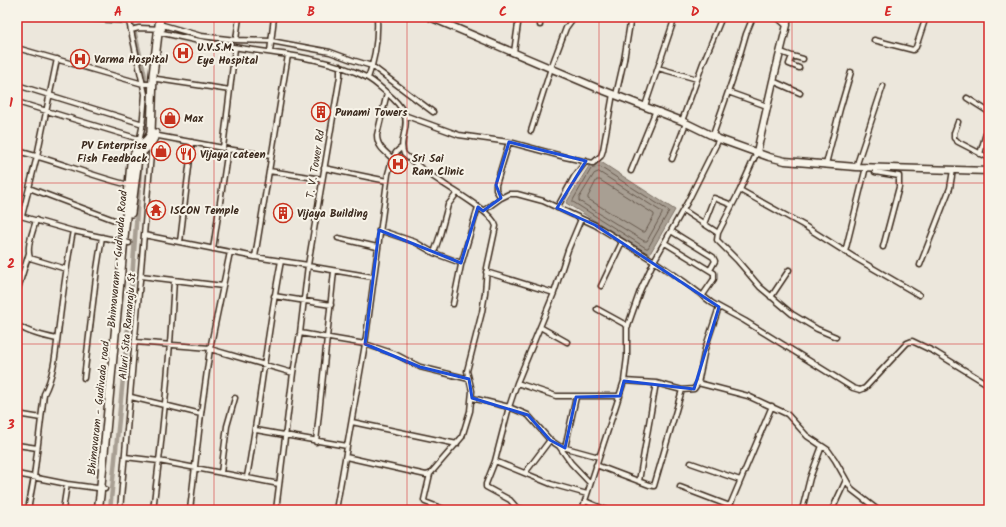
<svg xmlns="http://www.w3.org/2000/svg" width="1006" height="527" viewBox="0 0 1006 527" font-family="Kalam,sans-serif">
<rect width="100%" height="100%" fill="#ece7dc"/>
<filter id="ink" filterUnits="userSpaceOnUse"><feTurbulence type="fractalNoise" baseFrequency=".025" numOctaves="2"/><feDisplacementMap in="SourceGraphic" scale="8" xChannelSelector="R" yChannelSelector="G"/><feConvolveMatrix kernelMatrix="1 2 1 2 8 2 1 2 1" color-interpolation-filters="sRGB"/></filter>
<g filter="url(#ink)">
<path fill="#a89f93" stroke="#7c7064" d="M 601,162 L 675,210 L 648,257 L 647,253 L 566,203 L 589,166 Z"/>
<g fill="none" stroke-linecap="round" stroke-linejoin="round">
<path stroke="#67594d" stroke-width="1" d="M 600,167 L 669,211 L 648,248 L 646,248 L 573,202 L 573,200 L 591,169 Z
M 599,172 L 662,212 L 662,214 L 647,241 L 644,241 L 579,201 L 579,198 L 594,174 Z
M 597,180 L 600,180 L 654,214 L 654,216 L 645,232 L 642,232 L 588,199 L 588,197 Z"/>
<path stroke="#a89f93" stroke-width="4.5" d="M 131,17 L 145,76 L 146,96
M 142,143 L 144,127
M 110,510 L 130,307 L 140,169"/>
<g stroke="#3b2a1e" stroke-width="7">
<path id="street" d="M 62,17 L 129,21
M 128,17 L 145,94 L 142,128 L 138,147
M 163,25 L 201,36 L 236,40 L 271,41 L 330,52 L 352,60 L 372,66 L 433,112
M 540,25 L 540,17
M 787,25 L 790,17
M 131,30 L 139,28 L 163,29
M 158,32 C 183,38 208,43 233,47 C 277,54 326,57 366,77 C 374,81 381,88 388,94 C 394,99 400,105 404,113 C 410,127 398,141 404,154 C 416,165 430,175 444,184 C 455,192 493,213 496,226 L 487,268 L 485,293 L 482,312 L 467,371 L 472,391 L 470,411 L 462,437 L 430,474 L 424,500 L 425,502 L 446,510
M 236,40 L 239,17
M 874,40 L 913,50 L 916,47 L 926,17
M 17,48 L 143,84 L 153,84
M 270,52 L 274,17
M 514,52 L 519,17
M 781,52 L 792,56 L 789,64 L 799,68
M 792,56 L 803,59
M 658,68 L 697,79
M 368,78 C 375,59 378,37 377,17
M 157,79 L 230,90
M 773,81 L 800,93
M 17,85 L 143,124
M 728,92 L 767,106
M 387,93 L 377,135 C 377,146 384,151 392,158
M 616,95 L 624,60 L 631,17
M 967,98 L 989,112
M 17,102 L 139,139
M 645,106 L 675,17
M 404,115 L 459,135 L 509,142 L 565,157 L 593,163 L 601,156 L 603,150 L 613,94
M 682,121 L 703,63 L 722,17
M 958,122 L 954,133 L 954,138 L 958,142 L 989,158
M 531,131 L 551,68 L 566,28 L 574,17
M 153,135 L 223,148 L 235,48
M 713,135 L 734,75 L 746,34 L 753,17
M 227,149 L 271,156
M 17,151 C 55,160 91,176 129,185
M 757,152 L 740,190 L 718,233 L 717,240 L 737,260 L 760,287 L 792,314 L 817,329 L 836,337
M 980,154 L 989,123
M 672,159 L 686,123
M 826,164 L 840,109 L 851,72
M 856,167 L 883,86
M 324,168 L 387,181
M 875,168 L 875,172 L 899,176 L 899,187 L 883,247
M 269,171 L 322,179
M 631,171 L 656,110
M 29,188 L 125,224
M 740,190 L 803,225 L 852,256 L 919,295
M 501,198 L 496,190 L 496,185 L 509,142
M 557,208 L 574,177 L 586,161
M 683,210 L 718,233
M 483,211 L 501,198 L 509,194 L 517,194 L 543,201 L 595,225 L 654,261 L 686,283 L 712,303 L 745,321 L 853,388 L 860,390 L 865,388 L 907,343 L 912,341 L 935,352 L 989,385
M 17,215 L 73,231 L 129,243
M 22,216 L 37,156 L 57,59
M 581,219 L 568,250 L 554,293 L 517,383 L 509,407 L 495,461 L 551,484 L 587,494
M 36,220 C 33,232 26,246 30,258 L 66,269
M 704,224 L 714,198 L 732,205
M 379,230 L 415,242 L 434,253 L 461,263
M 671,231 L 713,257 L 715,261 L 710,270
M 144,235 L 255,257 L 308,265
M 338,238 L 377,247
M 180,242 L 192,142
M 665,243 L 714,273 L 714,279 L 703,295
M 213,249 L 228,149
M 845,252 L 866,167
M 434,253 L 440,235 L 448,205 L 457,193
M 255,257 L 288,55
M 920,265 L 950,188 L 953,170
M 308,266 L 373,277
M 486,272 L 554,293
M 141,276 L 223,286
M 601,286 L 622,242
M 17,292 L 29,253
M 274,296 L 331,305
M 771,297 L 789,270
M 453,304 L 461,265 L 478,207
M 597,309 L 628,326
M 17,325 C 29,333 43,336 57,339
M 540,327 L 567,342
M 300,333 L 365,344 L 395,354 L 420,367 L 469,379
M 135,342 L 210,348
M 210,349 L 230,252
M 84,378 L 97,269 L 102,237
M 624,381 L 656,383 L 682,390 L 694,389 L 698,383 L 705,349 L 719,307
M 517,383 L 556,396 L 620,396
M 698,383 L 748,396 L 787,414 L 807,436 L 828,450 L 835,460 L 852,490 L 878,510
M 131,397 L 201,414
M 472,398 L 509,407 L 528,415 L 550,440 L 559,446 L 599,457
M 17,414 L 41,418
M 352,422 L 457,444
M 256,430 L 347,446
M 316,442 L 334,271
M 17,445 L 37,448
M 559,446 L 571,463 L 590,483
M 565,448 L 576,397
M 125,457 L 159,461 L 279,484
M 346,457 L 426,475 L 430,474
M 495,461 L 486,484 L 486,487 L 510,500 L 517,508 L 526,510
M 691,463 L 740,480
M 596,465 L 649,485 L 654,486 L 682,390
M 221,473 L 227,426 L 235,398
M 525,473 L 550,440
M 17,474 L 67,484 L 105,489
M 247,477 C 260,405 267,333 281,261
M 639,481 L 656,383
M 680,487 L 730,506
M 585,501 L 606,510
M 28,510 L 34,477 L 44,394 C 55,373 56,348 59,325 C 63,293 67,262 73,231
M 63,510 L 67,484
M 120,510 L 152,143
M 153,510 C 163,434 170,357 174,280
M 190,510 L 201,414 L 210,349 L 293,373
M 276,510 L 293,373 L 300,333 L 308,265 L 340,76 L 340,66
M 336,510 L 365,344 L 388,174 C 391,164 392,154 401,148
M 582,510 L 624,381 L 627,357 L 627,328 L 640,291 L 654,261 L 688,201 L 719,139
M 728,510 L 772,406
M 802,510 L 810,478 L 822,446
M 832,510 L 846,480"/>
</g>
<g stroke="#3b2a1e" stroke-width="9">
<path id="secondary" d="M 430,17 L 597,88 L 682,121 L 719,139 L 769,157 L 785,161 L 856,167 L 989,171
M 757,152 L 773,81 L 787,25 L 778,17"/>
</g>
<g stroke="#3b2a1e" stroke-width="10">
<path id="primary" d="M 131,213 L 138,158 C 143,148 154,145 155,133
M 98,510 L 100,496 L 131,163 C 133,156 136,150 141,145 C 145,141 149,139 151,133 L 153,75 L 160,17"/>
</g>
<use href="#street" stroke="#f7f3e8" stroke-width="4"/>
<use href="#secondary" stroke="#f7f3e8" stroke-width="6"/>
<use href="#primary" stroke="#f7f3e8" stroke-width="7"/>
</g>
</g>
<path fill="none" stroke="#1d4ed8" stroke-width="3" stroke-linejoin="round" d="M 509,142 L 586,161 L 557,208 L 595,225 L 719,307 L 694,389 L 624,381 L 620,396 L 576,397 L 565,448 L 550,440 L 528,415 L 472,398 L 469,379 L 420,367 L 365,344 L 379,230 L 461,263 L 478,207 L 483,211 L 501,198 L 496,185 Z"/>
<path fill="none" stroke="#d62828" stroke-width="1" stroke-opacity="0.55" d="M 214,17 L 214,510M 407,17 L 407,510M 599,17 L 599,510M 792,17 L 792,510M 17,183 L 989,183M 17,344 L 989,344"/>
<defs>
<g id="hospital-ring" transform="scale(1)"><circle r="9.5" fill="#f7f3e8" stroke="#c8321e" stroke-width="1.5"/><path d="M-5-5h3v3.5h4V-5h3V5h-3V1.5h-4V5h-3Z" fill="#c8321e"/></g>
<g id="building-ring" transform="scale(1)"><circle r="9.5" fill="#f7f3e8" stroke="#c8321e" stroke-width="1.5"/><path d="M-4-6H4V6H1V3H-1V6H-4ZM-2.5-4.3h1.7v1.8h-1.7ZM.8-4.3h1.7v1.8H.8ZM-2.5-1h1.7V.8h-1.7ZM.8-1h1.7V.8H.8Z" fill="#c8321e"/></g>
<g id="shop-ring" transform="scale(1)"><circle r="9.5" fill="#f7f3e8" stroke="#c8321e" stroke-width="1.5"/><path d="M-5-2.5h2.3a2.7 3.5 0 0 1 5.4 0H5L5.5 6h-11ZM-1.5-2.5h3a1.5 2.3 0 0 0-3 0Z" fill="#c8321e"/></g>
<g id="restaurant-ring" transform="scale(1)"><circle r="9.5" fill="#f7f3e8" stroke="#c8321e" stroke-width="1.5"/><path d="M-5-6h1v4h1v-4h1v4h1v-4h1v5L-1.5 .5V6h-2V.5L-5-1ZM5-6V6H3V1.5H1.5Q1.5-4 5-6Z" fill="#c8321e"/></g>
<g id="temple-ring" transform="scale(1)"><circle r="9.5" fill="#f7f3e8" stroke="#c8321e" stroke-width="1.5"/><path d="M0-6L5-2H3V0L6.5 2.5H4V6H1.5V3h-3V6H-4V2.5H-6.5L-3 0V-2H-5Z" fill="#c8321e"/></g>
</defs>
<g fill-rule="evenodd">
<use href="#hospital-ring" x="183" y="53"/>
<use href="#hospital-ring" x="80" y="59"/>
<use href="#building-ring" x="321" y="112"/>
<use href="#shop-ring" x="170" y="118"/>
<use href="#shop-ring" x="161" y="151"/>
<use href="#restaurant-ring" x="186" y="154"/>
<use href="#hospital-ring" x="398" y="164"/>
<use href="#temple-ring" x="156" y="210"/>
<use href="#building-ring" x="283" y="213"/>
</g>
<g text-anchor="middle" stroke-width="4" stroke-linejoin="round" paint-order="stroke">
<g font-size="11" font-weight="bold" fill="#3b2a1e" stroke="#f7f3e8" text-anchor="start">
<text x="197" y="51">U.V.S.M.<tspan x="197" dy="13">Eye Hospital</tspan></text>
<text x="94" y="63">Varma Hospital</text>
<text x="335" y="116">Punami Towers</text>
<text x="184" y="122">Max</text>
<text x="147" y="149" text-anchor="end">PV Enterprise<tspan x="147" dy="13">Fish Feedback</tspan></text>
<text x="200" y="158">Vijaya cateen</text>
<text x="412" y="162">Sri Sai<tspan x="412" dy="13">Ram Clinic</tspan></text>
<text x="170" y="214">ISCON Temple</text>
<text x="297" y="217">Vijaya Building</text>
</g>
<g font-size="11" fill="#3b2a1e" stroke="#f7f3e8">
<text transform="translate(315 164) rotate(-81)" y="4">T. V. Tower Rd</text>
<text transform="translate(117 259) rotate(-85)" y="4">Bhimavaram - Gudivada Road</text>
<text transform="translate(127 326) rotate(-85)" y="4">Alluri Sita Ramaraju St</text>
<text transform="translate(98 408) rotate(-84)" y="4">Bhimavaram - Gudivada road</text>
</g>
</g>
<rect width="1006" height="527" fill="none" stroke="#f7f3e8" stroke-width="44"/>
<rect x="22" y="22" width="962" height="483" fill="none" stroke="#d62828" stroke-width="1.5"/>
<g font-size="13" text-anchor="middle" font-weight="bold" fill="#d62828">
<text x="118" y="16">A</text>
<text x="311" y="16">B</text>
<text x="503" y="16">C</text>
<text x="695" y="16">D</text>
<text x="888" y="16">E</text>
<text x="11" y="107">1</text>
<text x="11" y="268">2</text>
<text x="11" y="429">3</text>
</g>
</svg>
